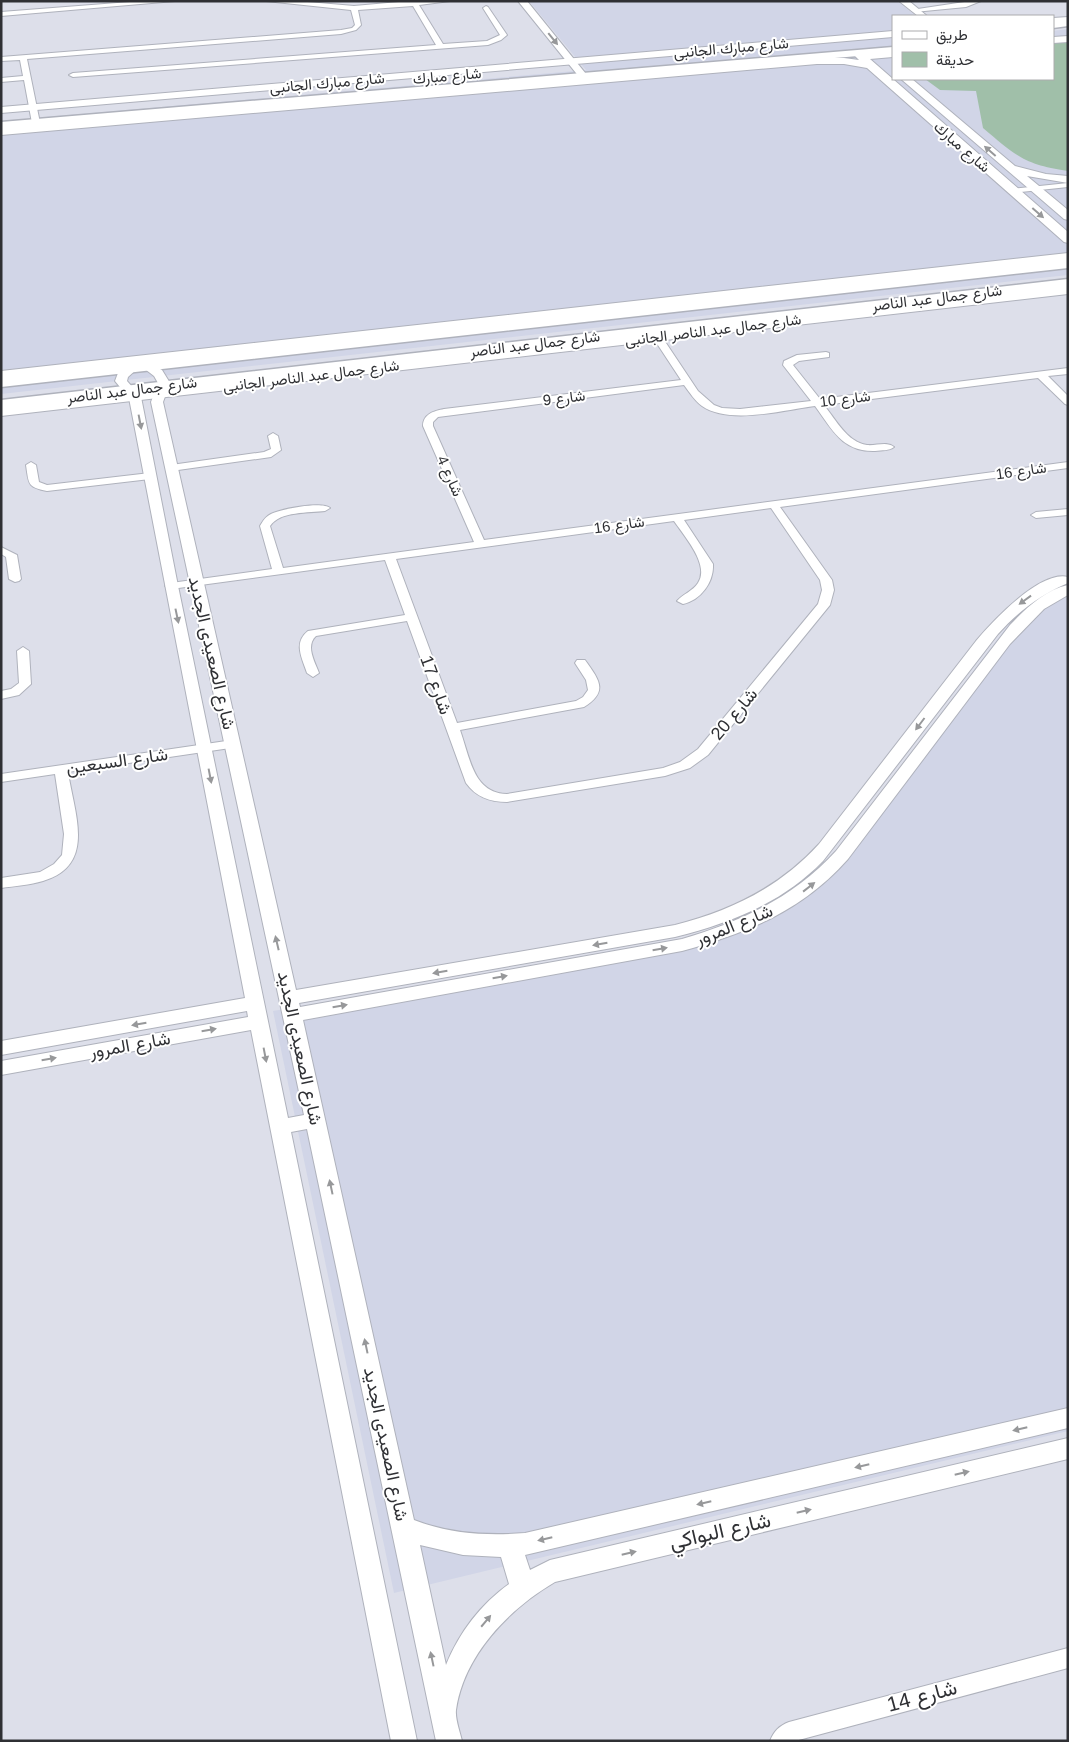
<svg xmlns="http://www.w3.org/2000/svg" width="1069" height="1742" viewBox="0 0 1069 1742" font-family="Arial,Vazirmatn,sans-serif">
<rect width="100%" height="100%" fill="#dddfea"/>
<path fill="#d1d5e7" d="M 529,1 L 897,1 L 916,16 L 893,16 L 893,79 L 1053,79 L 1053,31 L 1068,29 L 1068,275 L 1,394 L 1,121 L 586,70 Z
M 1068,583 L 1068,1431 L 394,1593 L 273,1011 L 649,947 L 697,936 L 738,920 L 774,902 L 804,883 L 839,848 L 1015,616 L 1046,593 Z"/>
<path fill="#a0bfa9" d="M 1068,42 L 1068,171 C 1024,165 1015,155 983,128 L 976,91 L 940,90 L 925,79 L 1053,79 L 1053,43 Z"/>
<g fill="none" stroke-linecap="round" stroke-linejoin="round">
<g stroke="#afb2bc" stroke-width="2">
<path id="minor" d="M 143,1 L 175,1 L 1,16 L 1,12 Z
M 266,1 L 296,1 L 354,6 L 410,1 L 450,1 L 419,5 L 443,44 L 487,41 L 500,35 L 483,8 L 486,6 L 488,7 L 507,35 L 501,40 L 488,45 L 73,77 L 69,75 L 73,73 L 436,45 L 413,6 L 358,10 L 361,25 L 356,30 L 341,34 L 27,59 L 40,123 L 36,125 L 32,123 L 24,80 L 1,82 L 1,78 L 23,76 L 20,60 L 1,61 L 1,57 L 341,30 L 352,28 L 355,25 L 351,10 Z
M 971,1 L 981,1 L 966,7 L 914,12 L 911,10 Z
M 1068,183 L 1068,187 L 1012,193 L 1008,191 L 1012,189 Z
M 657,333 L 660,334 L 698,391 L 714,405 L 722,408 L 740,409 L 811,401 L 783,365 L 784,361 L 797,355 L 826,352 L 829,353 L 829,357 L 799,361 L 793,365 L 820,399 L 1068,368 L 1068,374 L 1048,376 L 1068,396 L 1068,405 L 1065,404 L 1038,378 L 824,405 C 836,420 847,442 867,445 C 876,446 887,441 894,447 C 889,451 882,450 875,451 C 842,452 832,429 815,406 C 784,410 729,425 702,406 C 695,401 690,393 684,385 L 438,417 L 433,422 L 433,426 L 484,540 L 1068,462 L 1068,468 L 780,507 L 832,580 L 834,590 L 830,605 L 708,755 L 690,768 L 665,776 L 507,802 C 490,802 476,797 466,783 L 407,621 L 316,636 C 305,646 315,662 319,673 L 313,677 L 307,673 C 302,658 293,643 308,631 L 405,615 L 385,560 L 171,589 L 165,586 L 171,583 L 272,569 L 260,526 C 263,521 265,517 271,514 C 281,509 322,501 330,508 L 325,511 C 309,513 280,511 270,526 L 283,568 L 474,542 L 423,426 C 423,414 434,411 444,409 L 681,380 L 652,336 ZM 771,508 L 820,580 L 822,590 L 818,604 L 698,749 L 680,762 L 663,768 L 507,794 C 473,793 470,758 460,730 L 584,707 C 609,691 599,680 585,660 L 577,660 L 575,663 L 586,680 L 588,690 L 583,697 L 576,701 L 457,723 L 396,559 L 674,521 C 685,537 710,565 698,583 C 693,591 683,594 677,601 L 683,604 C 701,600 714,582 713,564 L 684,520 Z
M 273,433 L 278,436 L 281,450 L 271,457 L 171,471 L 166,468 L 171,465 L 264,452 L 271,449 L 268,436 Z
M 31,462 L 36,465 L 39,482 L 47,485 L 150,473 L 155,476 L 150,479 L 47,491 C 27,487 29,484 26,465 Z
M 1068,509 L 1068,515 L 1036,518 L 1031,515 L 1036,512 Z
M 1,547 L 17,555 L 21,579 L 19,581 L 15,582 L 9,579 L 6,557 L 1,554 Z
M 23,647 L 29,651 L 31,684 L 19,695 L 1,699 L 1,691 L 11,689 L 19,683 L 17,651 Z
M 233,740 L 239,744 L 237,747 L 68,772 C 74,813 97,865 43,881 C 30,885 15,886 1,888 L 1,878 L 40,872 L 54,864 L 62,855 L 64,834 L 55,774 L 1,782 L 1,774 Z
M 1068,1648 L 1068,1668 L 795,1741 L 770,1741 C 774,1731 779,1726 789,1722 Z"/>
</g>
<g stroke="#afb2bc" stroke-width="2">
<path id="tertiary" d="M 518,1 L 527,1 L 586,74 L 586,78 L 580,78 Z
M 899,1 L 909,1 L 927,16 L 918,16 Z
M 147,362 L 162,370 L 170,383 L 163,402 L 296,990 L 675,925 C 731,911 780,887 819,844 L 976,641 C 992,622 1040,570 1068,577 L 1068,583 C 1040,595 1019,611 998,634 L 823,861 C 782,903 731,923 675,937 L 299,1003 L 300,1007 L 682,939 C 741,922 794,897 836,851 L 1010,625 C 1026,608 1045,590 1068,585 L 1068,595 L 1044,609 L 1010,644 L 848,859 C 802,911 747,933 682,951 L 303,1020 L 414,1520 C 450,1534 487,1536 525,1533 L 1068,1408 L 1068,1428 L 525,1555 L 530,1570 L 550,1560 L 1068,1438 L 1068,1459 L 555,1582 C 509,1609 464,1655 456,1710 C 455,1719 460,1732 462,1741 L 436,1741 L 307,1129 L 291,1132 L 417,1741 L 391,1741 L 251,1030 L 1,1075 L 1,1061 L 248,1017 L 247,1011 L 1,1055 L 1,1041 L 245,998 L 129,398 L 115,381 L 118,373 L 132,364 L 138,368 L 128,377 L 127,381 L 141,397 L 178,586 L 288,1118 L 304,1115 L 151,402 L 158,383 L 154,376 L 141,366 ZM 420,1545 L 463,1555 L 501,1557 L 509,1584 C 481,1604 459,1633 446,1665 Z"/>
</g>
<g stroke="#afb2bc" stroke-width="2">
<path id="secondary" d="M 1068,17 L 1068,23 L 1053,24 L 1053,18 Z
M 893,31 L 893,37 L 1,113 L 1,107 Z
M 1068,36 L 1068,42 L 1053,43 L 1053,37 Z
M 893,51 L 893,57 L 870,59 L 1068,232 L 1068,243 L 1064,242 L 867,68 L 844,64 L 817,64 L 1,135 L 1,129 L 817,58 L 844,58 L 859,60 L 855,56 L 856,54 Z
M 901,79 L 912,79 L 1015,166 L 1046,174 L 1068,176 L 1068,183 L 1027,176 L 1068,210 L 1068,220 L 1064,219 Z
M 1068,253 L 1068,261 L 1,379 L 1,371 Z
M 1068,286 L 1068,294 L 1,416 L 1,408 Z"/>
</g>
<g stroke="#afb2bc" stroke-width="3">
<path id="primary" d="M 1068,20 L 1068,26 L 1053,28 L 1053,22 Z
M 893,47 L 893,53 L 1,130 L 1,122 Z
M 1068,260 L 1068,268 L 1,387 L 1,377 Z
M 1068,279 L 1068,287 L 1,410 L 1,400 Z"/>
</g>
<use href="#minor" fill="#fff" fill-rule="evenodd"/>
<use href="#tertiary" fill="#fff" fill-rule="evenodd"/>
<use href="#secondary" fill="#fff" fill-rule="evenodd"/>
<use href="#primary" fill="#fff" fill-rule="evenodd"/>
</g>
<defs><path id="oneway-solid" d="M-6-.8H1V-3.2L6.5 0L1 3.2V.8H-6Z" transform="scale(1.25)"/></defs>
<g fill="#97989a">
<use href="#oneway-solid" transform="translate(553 39) rotate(51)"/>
<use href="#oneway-solid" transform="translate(990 151) rotate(-139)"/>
<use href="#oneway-solid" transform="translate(1038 213) rotate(41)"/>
<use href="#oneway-solid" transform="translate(140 422) rotate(79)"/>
<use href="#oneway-solid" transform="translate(1025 600) rotate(144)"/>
<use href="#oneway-solid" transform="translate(177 616) rotate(78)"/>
<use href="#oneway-solid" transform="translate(920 724) rotate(127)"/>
<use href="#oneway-solid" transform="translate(210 776) rotate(79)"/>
<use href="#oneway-solid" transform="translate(809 887) rotate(-38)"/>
<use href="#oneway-solid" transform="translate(277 943) rotate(-103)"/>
<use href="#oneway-solid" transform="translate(600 944) rotate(170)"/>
<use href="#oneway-solid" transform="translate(660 949) rotate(-10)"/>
<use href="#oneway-solid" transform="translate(440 972) rotate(170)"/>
<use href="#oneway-solid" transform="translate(500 977) rotate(-10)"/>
<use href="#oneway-solid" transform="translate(340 1006) rotate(-10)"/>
<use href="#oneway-solid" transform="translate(139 1024) rotate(170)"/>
<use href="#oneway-solid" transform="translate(209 1030) rotate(-10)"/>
<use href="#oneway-solid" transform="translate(265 1055) rotate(79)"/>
<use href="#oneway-solid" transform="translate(49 1059) rotate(-10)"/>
<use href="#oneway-solid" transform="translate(331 1187) rotate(-102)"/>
<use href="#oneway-solid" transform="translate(366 1346) rotate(-102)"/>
<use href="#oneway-solid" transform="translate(1020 1429) rotate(167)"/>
<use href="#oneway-solid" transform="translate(862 1466) rotate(167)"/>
<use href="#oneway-solid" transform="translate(962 1473) rotate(-13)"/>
<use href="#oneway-solid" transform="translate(704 1503) rotate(167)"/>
<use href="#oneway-solid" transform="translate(804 1511) rotate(-13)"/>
<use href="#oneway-solid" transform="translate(545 1539) rotate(167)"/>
<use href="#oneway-solid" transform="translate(629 1553) rotate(-13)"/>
<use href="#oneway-solid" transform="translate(486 1621) rotate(-50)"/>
<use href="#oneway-solid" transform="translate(432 1659) rotate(-102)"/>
</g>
<g text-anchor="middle" stroke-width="4" stroke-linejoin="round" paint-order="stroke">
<g font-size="15" fill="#2f3034" stroke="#fff">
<text transform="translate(731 48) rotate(-5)" y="5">شارع مبارك الجانبى</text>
<text transform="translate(447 76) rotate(-5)" y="5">شارع مبارك</text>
<text transform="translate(327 83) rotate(-5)" y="5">شارع مبارك الجانبى</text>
<text transform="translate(962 147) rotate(41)" y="5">شارع مبارك</text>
<text transform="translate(937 298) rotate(-7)" y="5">شارع جمال عبد الناصر</text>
<text transform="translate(713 330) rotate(-7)" y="5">شارع جمال عبد الناصر الجانبى</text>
<text transform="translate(535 344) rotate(-7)" y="5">شارع جمال عبد الناصر</text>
<text transform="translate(311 376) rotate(-7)" y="5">شارع جمال عبد الناصر الجانبى</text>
<text transform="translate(132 390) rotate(-7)" y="5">شارع جمال عبد الناصر</text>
<text transform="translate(564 398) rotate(-7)" y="5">شارع 9</text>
<text transform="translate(845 399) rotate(-7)" y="5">شارع 10</text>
<text transform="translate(1021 471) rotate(-8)" y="5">شارع 16</text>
<text transform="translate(450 476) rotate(66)" y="5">شارع 4</text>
<text transform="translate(619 525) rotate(-8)" y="5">شارع 16</text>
</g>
<g font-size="18" fill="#2f3034" stroke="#fff">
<text transform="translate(212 653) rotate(77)" y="6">شارع الصعيدى الجديد</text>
<text transform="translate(436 685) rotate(70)" y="6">شارع 17</text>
<text transform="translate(734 714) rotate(-50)" y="6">شارع 20</text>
<text transform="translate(117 761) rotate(-8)" y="6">شارع السبعين</text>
<text transform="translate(734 925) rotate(-22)" y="6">شارع المرور</text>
<text transform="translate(130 1045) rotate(-10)" y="6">شارع المرور</text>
<text transform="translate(300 1048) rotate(78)" y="6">شارع الصعيدى الجديد</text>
<text transform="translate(386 1444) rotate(78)" y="6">شارع الصعيدى الجديد</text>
</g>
<g font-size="21" fill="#2f3034" stroke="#fff">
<text transform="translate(720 1531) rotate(-13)" y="7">شارع البواكي</text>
<text transform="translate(922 1696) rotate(-15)" y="7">شارع 14</text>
</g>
</g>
<rect width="1069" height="1742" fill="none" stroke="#2f3034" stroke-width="5"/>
<rect x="892" y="15" width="162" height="65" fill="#ffffff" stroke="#acacae"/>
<rect x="902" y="31" width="25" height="8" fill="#ffffff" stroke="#acacae"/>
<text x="936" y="40" font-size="15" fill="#2f3034">طريق</text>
<rect x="902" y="52" width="25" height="15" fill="#a0bfa9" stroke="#acacae"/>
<text x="936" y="65" font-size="15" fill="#2f3034">حديقة</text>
</svg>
